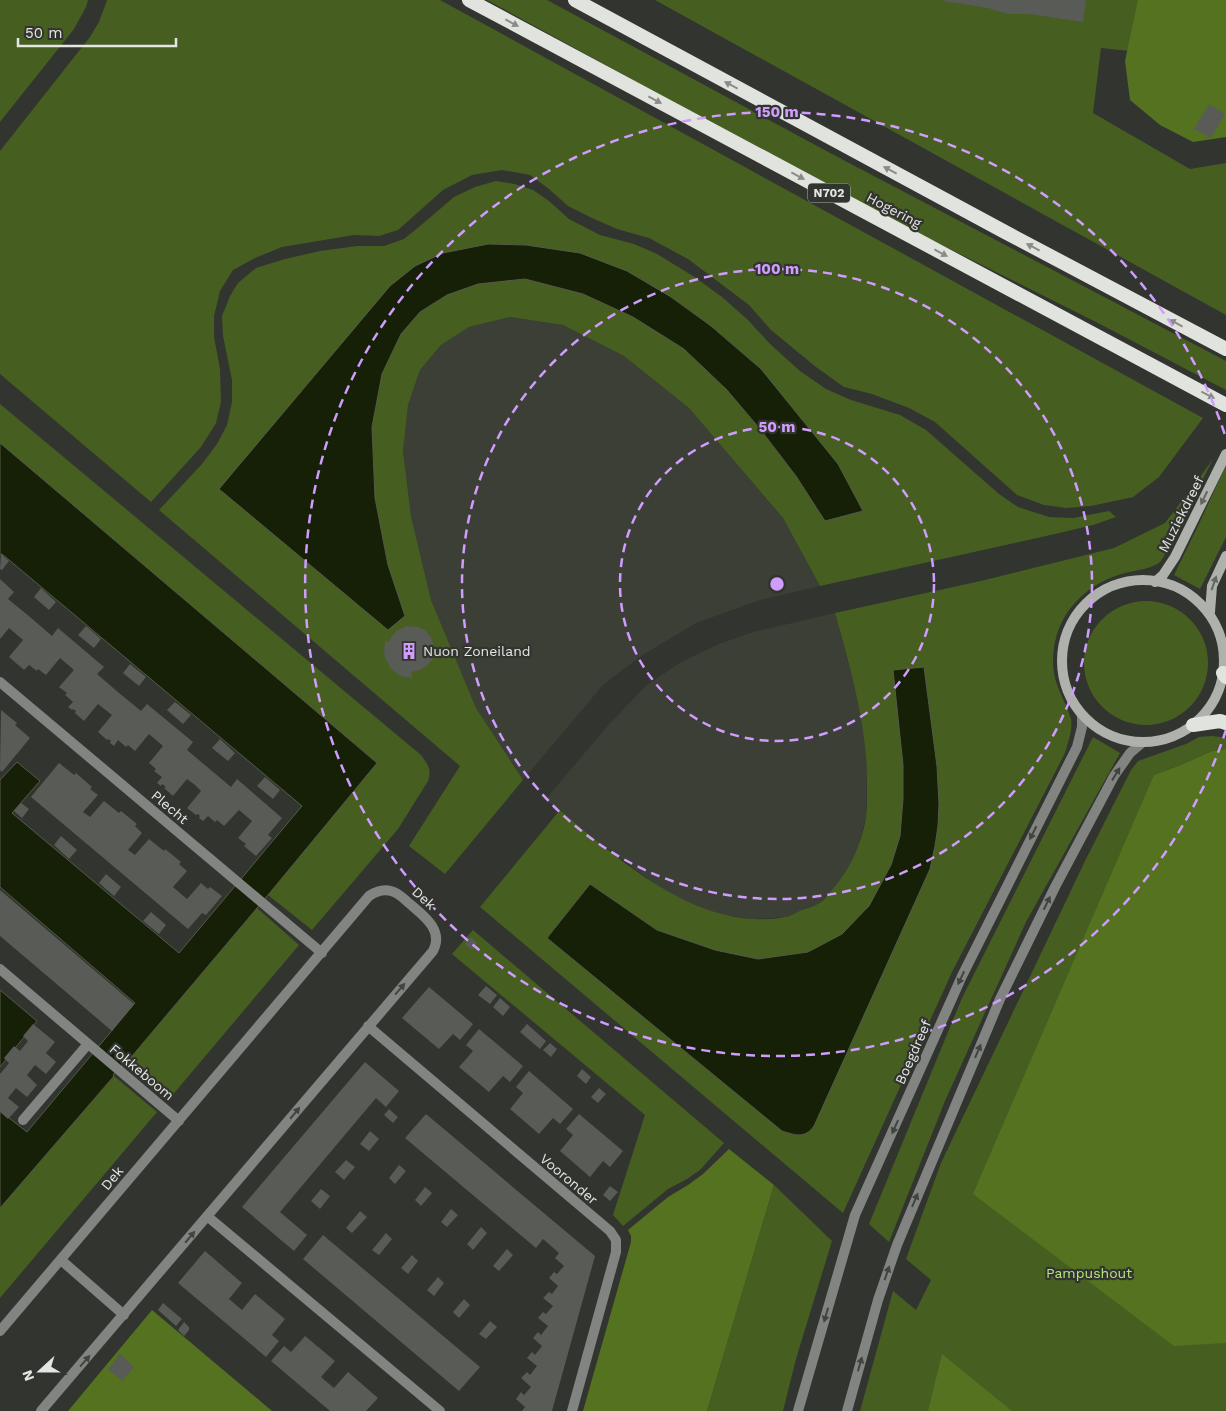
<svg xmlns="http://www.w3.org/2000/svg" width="1226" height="1411" viewBox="0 0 1226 1411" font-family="'Work Sans',sans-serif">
<rect width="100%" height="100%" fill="#323430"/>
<path fill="#3b3f35" d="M 510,317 L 563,325 L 624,356 L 689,408 L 783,518 L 820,586 L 760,600 L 696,623 L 641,656 L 603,685 L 523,780 L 476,708 L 431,600 L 411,516 L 403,450 L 408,405 L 420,370 L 441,345 L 469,327 Z
M 835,613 L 856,692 L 864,730 L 867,773 L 866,817 L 857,851 L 842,880 L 819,904 L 785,917 L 754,919 L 717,914 L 691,903 L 662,889 L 597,841 L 560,810 L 545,800 L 610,723 L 647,685 L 681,662 L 719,644 L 753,632 Z"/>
<path fill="#475e21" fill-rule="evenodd" d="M 0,0 L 88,0 L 86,7 L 74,29 L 0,122 Z
M 107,0 L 440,0 L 1203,418 L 1159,477 L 1133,497 L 1091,506 L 1066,508 L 1044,505 L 1017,495 L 935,422 L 909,408 L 872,394 L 844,387 L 816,367 L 771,330 L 749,305 L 688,259 L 649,238 L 617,229 L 592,218 L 568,206 L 549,189 L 530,175 L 502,170 L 472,175 L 443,190 L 398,230 L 379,236 L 354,235 L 282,247 L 255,258 L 233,270 L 220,291 L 214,316 L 214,337 L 220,369 L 221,402 L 216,423 L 201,447 L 151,502 L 0,374 L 0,151 L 90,37 L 99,22 Z
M 487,0 L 547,0 L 832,154 L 1226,361 L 1226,390 L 1098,323 L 912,230 L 728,132 Z
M 655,0 L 1174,0 L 1168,55 L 1101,48 L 1093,113 L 1190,169 L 1226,163 L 1226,315 Z
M 496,181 L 515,184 L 533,190 L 549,201 L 569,219 L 600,235 L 634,244 L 657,254 L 693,276 L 722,297 L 748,320 L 770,344 L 800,371 L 826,389 L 851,400 L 900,415 L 926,430 L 999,494 L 1018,507 L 1049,517 L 1073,518 L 1109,511 L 1116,517 L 1093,525 L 1055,534 L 820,586 L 783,518 L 689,408 L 624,356 L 563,325 L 510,317 L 469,327 L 441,345 L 420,370 L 408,405 L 403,451 L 411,516 L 431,600 L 476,708 L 523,780 L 445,874 L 409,846 L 460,766 L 159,510 L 202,464 L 217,444 L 227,425 L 232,402 L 232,380 L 223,336 L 222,316 L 230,296 L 238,283 L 256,268 L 285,259 L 320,251 L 357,246 L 384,246 L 404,239 L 420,226 L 454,197 L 475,187 ZM 488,244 L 526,245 L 627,271 L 671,297 L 711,326 L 761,369 L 825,521 L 796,476 L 760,429 L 727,390 L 684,349 L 633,317 L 583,294 L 525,279 L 478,284 L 447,295 L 420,312 L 401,334 L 382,374 L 372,427 L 375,498 L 388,565 L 405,616 L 219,489 L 443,253 Z
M 0,404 L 421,755 C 428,765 432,769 428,781 L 398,829 L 312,930 L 268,895 L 377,763 L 0,443 Z
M 1213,459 L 1167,551 C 1165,554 1163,558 1161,561 C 1153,569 1136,570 1125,573 C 1091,582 1063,606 1055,642 C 1052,656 1052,673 1058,687 C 1062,698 1068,708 1071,719 C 1073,730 1068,742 1065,753 L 952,972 L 843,1213 L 480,907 L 560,810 C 619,860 700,933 785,917 C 791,916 797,912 802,910 C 808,908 815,906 820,903 C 824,900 827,896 830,892 C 849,872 861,845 866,818 C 867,808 867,798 867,788 C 868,727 851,671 835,613 L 985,580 L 1114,548 L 1165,523 L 1200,477 ZM 924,667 L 937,766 L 939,804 L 802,1135 L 794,1135 L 782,1131 L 547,938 L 590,884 L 657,930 L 715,950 L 758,959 L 808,952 L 842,935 L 869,906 L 891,865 L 900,836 L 903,799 L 903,765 L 893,671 Z
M 1226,465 L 1226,537 L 1200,589 L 1174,575 L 1198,526 Z
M1084 663a62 62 0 1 1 124 0a62 62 0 1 1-124 0Z
M 1212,736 L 1226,738 L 1226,749 L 1212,751 L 1183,764 L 1154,775 L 1226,776 L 1226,1411 L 860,1411 L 893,1291 L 916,1310 L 931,1280 L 906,1259 L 941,1163 L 1085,861 L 1131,770 L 1138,761 L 1186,744 L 1199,737 Z
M 1093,737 L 1120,753 L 1026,922 L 945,1101 L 889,1242 L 869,1224 L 962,998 Z
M 257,908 L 299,945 L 170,1098 L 127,1062 Z
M 473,930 L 724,1143 L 700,1170 L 687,1179 L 668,1189 L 623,1226 L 613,1215 L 645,1115 L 452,954 Z
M 114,1076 L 157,1112 L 0,1298 L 0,1208 Z
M 774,1185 L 832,1241 L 796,1359 L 783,1411 L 707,1411 Z"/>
<path fill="#54721f" d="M 1138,0 L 1226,0 L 1226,137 L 1193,142 L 1160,125 L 1130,100 L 1125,61 Z
M 1226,749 L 1226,1343 L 1174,1346 L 973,1194 L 1154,775 L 1183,764 L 1212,751 Z
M 729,1149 L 774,1185 L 707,1411 L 583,1411 L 631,1242 L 631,1236 L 628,1230 L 668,1197 L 688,1185 L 703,1174 Z
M 152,1310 L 272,1411 L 68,1411 Z
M 942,1354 L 1012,1411 L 928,1411 Z"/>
<path fill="#162007" stroke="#545b49" d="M 488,244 L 526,245 L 580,253 L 627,271 L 671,297 L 711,326 L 761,369 L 838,464 L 863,511 L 825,521 L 796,476 L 760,429 L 727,390 L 684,349 L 633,317 L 583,294 L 525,279 L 478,284 L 447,295 L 420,312 L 401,334 L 382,374 L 372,427 L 375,498 L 388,565 L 405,616 L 388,630 L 219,489 L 390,286 L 415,266 L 443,253 Z
M 0,443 L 377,763 L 268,895 L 127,1062 L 125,1061 L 113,1075 L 114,1076 L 0,1208 L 0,1111 L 27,1132 L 135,1003 L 0,887 L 0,780 L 17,762 L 40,781 L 12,813 L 179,953 L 302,806 L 2,554 L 0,555 Z
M 924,667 L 937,766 L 939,804 L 938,826 L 935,846 L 930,869 L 814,1126 C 805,1139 795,1135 782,1131 L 547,938 L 590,884 L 657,930 L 715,950 L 758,959 L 808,952 L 842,934 L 869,906 L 891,865 L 900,836 L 903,799 L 903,765 L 893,670 Z
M 0,990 L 37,1021 L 0,1067 Z"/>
<path fill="#595b56" d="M 943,0 L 1086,0 L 1083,22 L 1030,14 L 1008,14 L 988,8 L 943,1 Z
M 1209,104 L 1225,114 L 1211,138 L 1194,129 Z
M 1,554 L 9,561 L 2,570 L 0,569 Z
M 0,579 L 14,592 L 8,599 L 30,617 L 52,636 L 58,628 L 104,667 L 97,674 L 119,693 L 141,711 L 147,704 L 193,742 L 187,750 L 231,787 L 237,779 L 282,818 L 268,835 L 272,838 L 256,856 L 244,846 L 246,844 L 238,838 L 252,821 L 239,810 L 224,826 L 217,820 L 215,822 L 208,816 L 203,821 L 199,818 L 200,816 L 198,814 L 196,815 L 187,808 L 201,791 L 195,785 L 187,779 L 173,796 L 164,788 L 166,787 L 162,784 L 161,786 L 157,783 L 162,777 L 154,771 L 156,769 L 149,763 L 163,746 L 149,734 L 135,751 L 128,745 L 126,747 L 118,740 L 114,746 L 110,743 L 111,741 L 108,739 L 107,740 L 98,732 L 112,715 L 98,704 L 84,721 L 75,713 L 76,711 L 73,709 L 72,710 L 68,707 L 73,702 L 65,695 L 67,693 L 59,687 L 74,670 L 60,658 L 46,675 L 38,669 L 37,671 L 29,665 L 24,670 L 9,657 L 23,640 L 9,628 L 0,639 Z
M 41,588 L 56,602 L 49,610 L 34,597 Z
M 86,626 L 101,639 L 94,648 L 78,635 Z
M 407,626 L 418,627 L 425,630 L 431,637 L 434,646 L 434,655 L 431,661 L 428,665 L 420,670 L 411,672 L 412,676 L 413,678 L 412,678 L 401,676 L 392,670 L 386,660 L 384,652 L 385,641 L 389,642 L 392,636 L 396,631 Z
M 130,664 L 146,677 L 139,686 L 123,673 Z
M 175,702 L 191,715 L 183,724 L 167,710 Z
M 1,710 L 17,723 L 15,725 L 30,738 L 2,772 L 0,770 Z
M 220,739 L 235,753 L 228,761 L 212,748 Z
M 59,763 L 74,775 L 76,773 L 92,787 L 90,789 L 98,795 L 83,812 L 90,817 L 104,801 L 119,813 L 121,811 L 137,824 L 135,826 L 142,833 L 128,850 L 135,855 L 149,839 L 164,851 L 165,849 L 181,862 L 179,864 L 187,871 L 173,887 L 187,899 L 201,883 L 208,889 L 210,887 L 222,896 L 206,915 L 202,913 L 188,929 L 31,797 Z
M 265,777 L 280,790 L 273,799 L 257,786 Z
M 21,803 L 29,809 L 22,818 L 14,811 Z
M 61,836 L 77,850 L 69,859 L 54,845 Z
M 106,874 L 121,887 L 114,896 L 99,883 Z
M 0,890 L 134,1004 L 112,1031 L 0,936 Z
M 151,912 L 166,925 L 159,934 L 143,921 Z
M 471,937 L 477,943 L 472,950 L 465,944 Z
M 486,986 L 497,995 L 490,1004 L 478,995 Z
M 429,987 L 473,1024 L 460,1040 L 453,1034 L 439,1049 L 402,1018 Z
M 500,998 L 510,1007 L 503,1016 L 493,1007 Z
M 33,1024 L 55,1042 L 46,1053 L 56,1062 L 46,1074 L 35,1065 L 27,1075 L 37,1085 L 27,1097 L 16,1088 L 8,1098 L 19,1107 L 8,1119 L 0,1112 L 0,1073 L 1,1073 L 9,1063 L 4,1058 L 14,1046 L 20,1051 L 28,1041 L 23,1036 Z
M 527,1024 L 546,1041 L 540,1049 L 520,1032 Z
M 479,1029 L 523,1066 L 510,1082 L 503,1076 L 489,1092 L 459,1067 L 473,1051 L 466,1045 Z
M 550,1043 L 557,1049 L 551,1057 L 543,1050 Z
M 365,1062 L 399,1091 L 386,1107 L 376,1098 L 280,1212 L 307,1235 L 294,1251 L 242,1207 Z
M 582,1069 L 591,1077 L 586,1084 L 577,1076 Z
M 529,1071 L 573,1109 L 560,1124 L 553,1118 L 539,1134 L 510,1109 L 523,1093 L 516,1087 Z
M 599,1088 L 606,1094 L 598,1103 L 591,1097 Z
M 389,1109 L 398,1117 L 393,1123 L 384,1115 Z
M 426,1114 L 595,1256 L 552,1411 L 522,1411 L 525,1407 L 516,1399 L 521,1392 L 524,1395 L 531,1387 L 521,1378 L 527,1372 L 530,1375 L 537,1366 L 527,1358 L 532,1352 L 535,1355 L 542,1346 L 533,1338 L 538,1332 L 541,1335 L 548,1326 L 538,1318 L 543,1312 L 546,1314 L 553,1306 L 543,1298 L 549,1292 L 552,1294 L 558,1286 L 549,1278 L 554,1272 L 557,1274 L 564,1266 L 555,1258 L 559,1253 L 543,1239 L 536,1248 L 405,1138 Z
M 579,1114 L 623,1151 L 610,1167 L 603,1161 L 590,1177 L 560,1151 L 573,1135 L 566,1129 Z
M 370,1131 L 379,1139 L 369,1151 L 360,1144 Z
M 346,1160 L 355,1167 L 344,1180 L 335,1172 Z
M 399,1165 L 406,1171 L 395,1184 L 389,1178 Z
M 610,1186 L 618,1192 L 610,1201 L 603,1195 Z
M 425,1187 L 432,1193 L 421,1206 L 415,1200 Z
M 321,1189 L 330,1196 L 320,1209 L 311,1201 Z
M 451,1209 L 458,1215 L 447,1227 L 441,1222 Z
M 360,1211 L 367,1217 L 352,1233 L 346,1228 Z
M 481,1227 L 487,1233 L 473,1250 L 467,1244 Z
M 386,1233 L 392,1239 L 379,1255 L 372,1250 Z
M 323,1235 L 480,1367 L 459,1391 L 303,1259 Z
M 507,1249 L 513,1255 L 499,1271 L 493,1266 Z
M 205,1251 L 242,1283 L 229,1299 L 235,1304 L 242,1310 L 255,1294 L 285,1319 L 272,1335 L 279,1341 L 266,1357 L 178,1283 Z
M 412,1255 L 418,1261 L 408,1274 L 401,1268 Z
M 438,1277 L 444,1283 L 434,1296 L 427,1290 Z
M 464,1299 L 470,1305 L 459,1318 L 453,1312 Z
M 163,1303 L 182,1319 L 176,1326 L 158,1310 Z
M 490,1321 L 497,1327 L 486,1339 L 479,1334 Z
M 184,1322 L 189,1327 L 189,1330 L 184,1336 L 178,1330 Z
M 305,1336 L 335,1361 L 321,1377 L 328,1383 L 334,1388 L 348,1372 L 378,1398 L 366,1411 L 330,1411 L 271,1361 L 284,1346 L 291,1352 Z
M 120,1354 L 134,1367 L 122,1381 L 108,1369 Z"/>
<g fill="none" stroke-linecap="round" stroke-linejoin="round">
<path stroke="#828481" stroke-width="10" d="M 0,682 L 322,953
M 0,969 L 179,1121
M 368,1026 L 610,1231 L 616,1240 L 616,1252 L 572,1411
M 23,1120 L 88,1044
M 207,1216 L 440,1411
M 61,1260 L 124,1315
M 0,1331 L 369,896 C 375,892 383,889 391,891 C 399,893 404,899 410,904 C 424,916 444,930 433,951 L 41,1411"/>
<path stroke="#828481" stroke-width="10" d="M 798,1411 L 855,1215 L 962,976 L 1077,747 L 1082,727 L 1082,716
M 847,1411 L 878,1300 L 897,1245 L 1000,999 L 1055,887 L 1114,776 L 1130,753 L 1143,742"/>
<path stroke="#afb1ad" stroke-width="10" d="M1062 661a81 81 0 1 1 162 0a81 81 0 1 1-162 0Z
M 1155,582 L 1163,575 L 1175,557 L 1226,454
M 1210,612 L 1212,586 L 1226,556"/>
<path stroke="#e1e3de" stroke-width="14" d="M 469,0 L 1226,405
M 575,0 L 1005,232 L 1226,349
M 1223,673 L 1226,677
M 1193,725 L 1220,721 L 1226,723"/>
</g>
<defs><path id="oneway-solid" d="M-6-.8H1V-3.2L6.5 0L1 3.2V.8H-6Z" transform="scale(1.25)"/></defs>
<g fill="#8a8c87">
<use href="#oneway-solid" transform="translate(512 23) rotate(28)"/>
<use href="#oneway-solid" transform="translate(731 85) rotate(-152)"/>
<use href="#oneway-solid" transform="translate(655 100) rotate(28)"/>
<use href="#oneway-solid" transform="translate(890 170) rotate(-152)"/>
<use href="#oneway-solid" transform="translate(798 176) rotate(28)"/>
<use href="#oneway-solid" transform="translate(1033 247) rotate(-152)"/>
<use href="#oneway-solid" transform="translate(941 253) rotate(28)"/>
<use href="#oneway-solid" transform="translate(1176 323) rotate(-152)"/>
<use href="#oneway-solid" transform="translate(1208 395) rotate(27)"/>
</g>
<g fill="#646662">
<use href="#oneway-solid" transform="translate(1204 498) rotate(116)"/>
<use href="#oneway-solid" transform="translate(1214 583) rotate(-71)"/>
</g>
<g fill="#424440">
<use href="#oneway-solid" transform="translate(1116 774) rotate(-58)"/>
<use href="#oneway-solid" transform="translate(1033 833) rotate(117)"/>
<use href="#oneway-solid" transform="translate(1047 903) rotate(-64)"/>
<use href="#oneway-solid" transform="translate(961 978) rotate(115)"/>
<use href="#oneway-solid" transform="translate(400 989) rotate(-49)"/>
<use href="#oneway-solid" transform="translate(978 1051) rotate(-67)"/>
<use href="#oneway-solid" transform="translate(295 1113) rotate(-50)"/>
<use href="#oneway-solid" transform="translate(895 1127) rotate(114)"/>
<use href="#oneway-solid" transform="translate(915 1200) rotate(-67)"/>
<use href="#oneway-solid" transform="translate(190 1237) rotate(-50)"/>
<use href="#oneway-solid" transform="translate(887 1273) rotate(-71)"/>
<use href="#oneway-solid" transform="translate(826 1315) rotate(106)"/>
<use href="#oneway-solid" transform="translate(85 1361) rotate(-49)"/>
<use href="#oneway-solid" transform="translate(860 1364) rotate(-74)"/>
</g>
<g fill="none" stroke="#d09dff" stroke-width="2.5" stroke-dasharray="9 6">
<circle cx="777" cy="584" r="157"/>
<circle cx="777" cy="584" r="315"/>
<path d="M1226 730A472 472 0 1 1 1226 438"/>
</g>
<defs>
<g id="building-bare" transform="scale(1.35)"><path d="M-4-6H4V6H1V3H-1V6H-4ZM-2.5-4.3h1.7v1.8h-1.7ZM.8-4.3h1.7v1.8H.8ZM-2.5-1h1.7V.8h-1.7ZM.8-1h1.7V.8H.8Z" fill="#d09dff" stroke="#323430" stroke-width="2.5" paint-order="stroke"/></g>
</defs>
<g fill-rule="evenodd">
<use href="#building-bare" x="409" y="651"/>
</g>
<g text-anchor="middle" stroke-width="4.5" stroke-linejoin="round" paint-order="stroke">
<rect fill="#323430" stroke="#afb1ad" stroke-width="1" x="808" y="183.5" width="42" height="19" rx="4"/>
<g font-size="12" font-weight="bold" fill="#e4e6e3">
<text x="829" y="197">N702</text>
</g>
<g font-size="14" fill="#e4e6e3" stroke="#323430">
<text transform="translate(894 210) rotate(28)" y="5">Hogering</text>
<text transform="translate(1181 514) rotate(-63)" y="5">Muziekdreef</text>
<text transform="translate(170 807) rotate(40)" y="5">Plecht</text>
<text transform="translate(424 898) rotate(42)" y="5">Dek</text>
<text transform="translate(913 1052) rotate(-66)" y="5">Boegdreef</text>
<text transform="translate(142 1072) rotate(40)" y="5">Fokkeboom</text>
<text transform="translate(112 1178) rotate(-50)" y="5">Dek</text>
<text transform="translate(569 1179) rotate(40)" y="5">Vooronder</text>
</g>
<g font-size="14" fill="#e4e6e3" stroke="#323430" text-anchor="start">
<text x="423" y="656">Nuon Zoneiland</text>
</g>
<g font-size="14" fill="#bae679" stroke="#323430">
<text x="1089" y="1278">Pampushout</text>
</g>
</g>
<circle cx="777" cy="584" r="8" fill="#d09dff" stroke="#323430" stroke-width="2.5"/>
<g font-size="15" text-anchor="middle" font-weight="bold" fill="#d09dff" stroke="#323430" stroke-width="4.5" stroke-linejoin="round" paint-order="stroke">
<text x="777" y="117">150 m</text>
<text x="777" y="274">100 m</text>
<text x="777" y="432">50 m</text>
</g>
<g transform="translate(40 1371) rotate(249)" stroke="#323430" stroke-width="4" paint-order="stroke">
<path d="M0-4L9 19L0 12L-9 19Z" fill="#e4e6e3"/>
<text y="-8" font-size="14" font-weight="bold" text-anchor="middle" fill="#e4e6e3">N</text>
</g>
<path d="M18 38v8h158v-8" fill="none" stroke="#e4e6e3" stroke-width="2.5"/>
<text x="25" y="38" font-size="15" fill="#e4e6e3" stroke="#323430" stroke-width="4" paint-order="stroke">50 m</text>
</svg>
